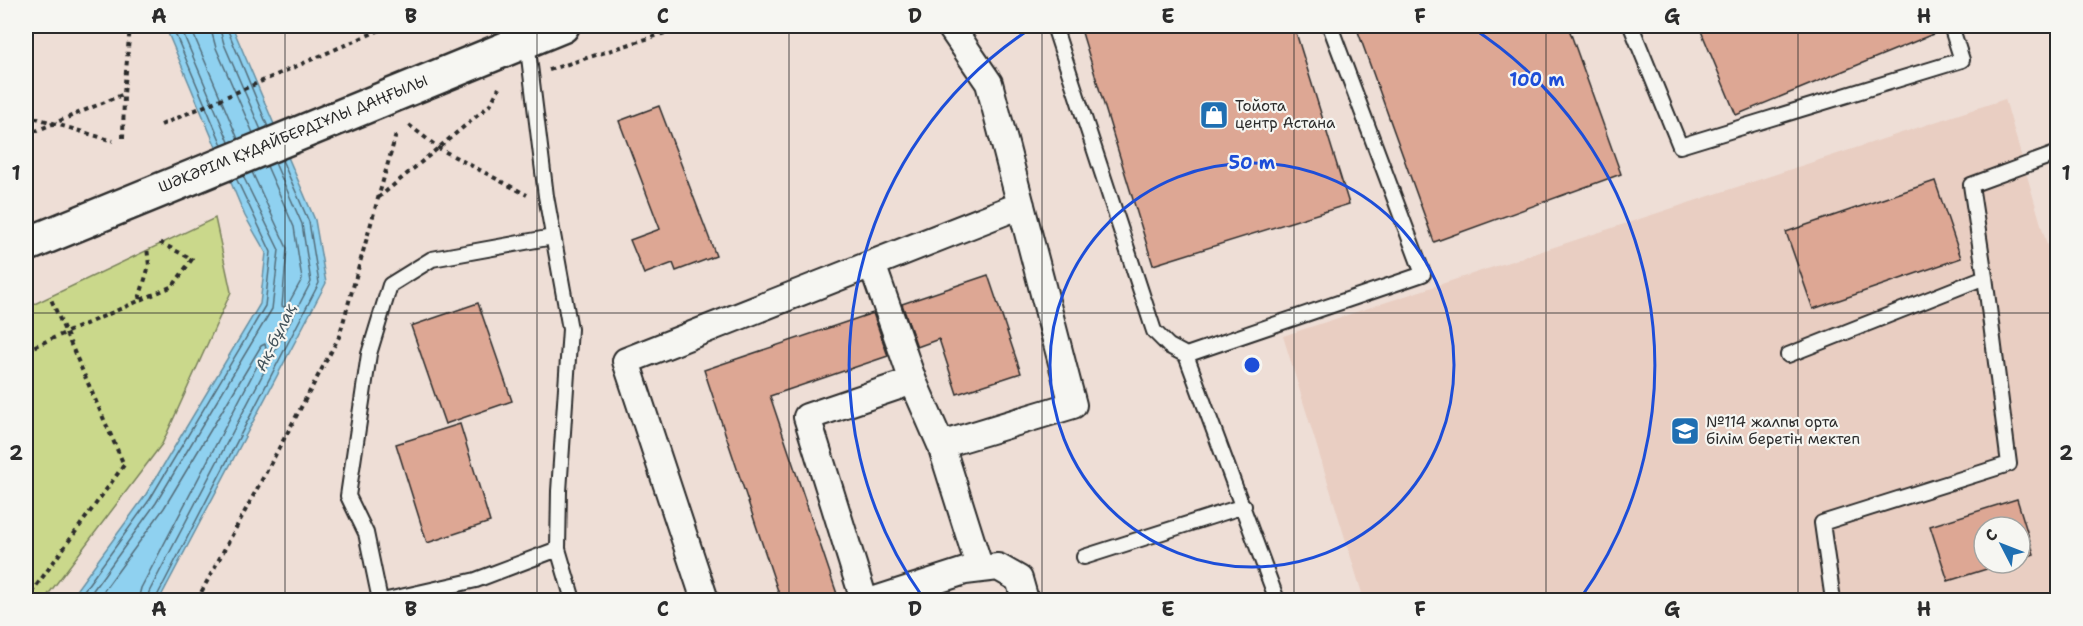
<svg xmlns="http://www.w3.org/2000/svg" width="2083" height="626" viewBox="0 0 2083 626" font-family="'Shantell Sans',sans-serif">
<rect width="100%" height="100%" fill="#eeded6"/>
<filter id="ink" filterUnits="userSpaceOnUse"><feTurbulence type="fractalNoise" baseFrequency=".0167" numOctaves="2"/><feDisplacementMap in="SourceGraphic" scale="12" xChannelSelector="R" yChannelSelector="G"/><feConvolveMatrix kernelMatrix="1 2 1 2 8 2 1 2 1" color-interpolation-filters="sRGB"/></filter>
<g filter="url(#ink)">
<path fill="#e9cec2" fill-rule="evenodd" d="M 2005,99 L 2057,280 L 2057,600 L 1364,600 L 1283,336 ZM 1984,527 L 2020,527 L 2020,563 L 1984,563 Z"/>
<path fill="#cad88b" stroke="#7a825b" stroke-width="1.5" d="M 215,218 L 231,292 L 162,444 L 44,600 L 26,600 L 26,308 Z"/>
<path fill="#8fd1f0" stroke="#678fa1" stroke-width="1.5" d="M 165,26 L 232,26 L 315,220 L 326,283 L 159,600 L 69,600 L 145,496 L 260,304 L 266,253 L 245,216 Z"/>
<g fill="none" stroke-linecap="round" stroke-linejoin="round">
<path stroke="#536d7a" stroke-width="1.5" d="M 172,26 L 222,145
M 180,26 L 229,142
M 190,26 L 238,139
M 210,26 L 216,48 L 253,133
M 219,26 L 224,44 L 261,130
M 226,26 L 268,127
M 252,172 L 287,248 L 282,306 L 286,308 L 302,279 L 294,227 L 267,166
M 77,600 L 150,499 L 265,306 L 271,252 L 236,178
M 86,600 L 156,503 L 272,309 L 279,250 L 243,176
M 97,600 L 164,508 L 261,346 L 265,344 L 266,349 L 141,588 L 138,600
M 147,600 L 149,592 L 311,282 L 302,224 L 275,163
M 155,600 L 319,283 L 309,222 L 282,160"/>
</g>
<path fill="#dda794" stroke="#2b2b2b" stroke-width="1.5" d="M 1080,26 L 1294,26 L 1349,204 L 1153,265 Z
M 1356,26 L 1568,26 L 1621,174 L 1434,242 Z
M 1699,26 L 1942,26 L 1943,30 L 1736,115 Z
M 659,106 L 716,256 L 676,271 L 673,263 L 644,274 L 630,240 L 660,229 L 619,121 Z
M 1935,181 L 1961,258 L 1813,309 L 1786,232 Z
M 988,275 L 1021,373 L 957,394 L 939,339 L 917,347 L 902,304 Z
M 478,303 L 512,401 L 445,424 L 411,326 Z
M 873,313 L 888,356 L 770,396 L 839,600 L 781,600 L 704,370 Z
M 460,424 L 490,522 L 427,543 L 396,444 Z
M 2017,499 L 2034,554 L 2020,559 L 2020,527 L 1984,527 L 1984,563 L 2006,563 L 1948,581 L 1930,526 Z"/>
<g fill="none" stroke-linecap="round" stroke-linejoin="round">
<g stroke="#2b2b2b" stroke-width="18">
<path id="lane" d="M 1054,26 L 1154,331 L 1169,346 L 1186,355 L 1423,274 L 1330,26
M 1631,26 L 1680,146 L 1962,60 L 1951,26
M 1186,355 L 1277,600
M 1788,355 L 1985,277 L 1971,185 L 2058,153
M 558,549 L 573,600
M 1084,557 L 1244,506
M 380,600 L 366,533 L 348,496 L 369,354 L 390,285 L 432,259 L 553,237
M 387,600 L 476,580 L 558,549 L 559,491 L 570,329 L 546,196 L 527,41
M 1833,600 L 1822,523 L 2009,464 L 1985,277"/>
</g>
<g stroke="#2b2b2b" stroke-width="30">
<path id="street" d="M 872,264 L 913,381
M 941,445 L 1073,405 L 989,83 L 950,26
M 705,600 L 626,361 L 1021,205
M 864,600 L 807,417 L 913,381 L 941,445 L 980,569
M 875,600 L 965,571 L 998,567 L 1019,579 L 1025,600"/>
</g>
<g stroke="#2b2b2b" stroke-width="38">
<path id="secondary" d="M 26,245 L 562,26"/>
</g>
<path stroke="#2b2b2b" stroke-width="4" stroke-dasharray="4.5 4.5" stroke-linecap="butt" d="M 549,70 L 687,26
M 26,115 L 113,141
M 161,125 L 389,26
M 409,125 L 440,149 L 527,195
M 26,135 L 124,94 L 130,26
M 123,138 L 124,94
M 378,198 L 490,105 L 499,88
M 139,299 L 149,266 L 147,247
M 26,350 L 173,286 L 192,259 L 157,241
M 26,600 L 124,465 L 50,297
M 197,600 L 339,337 L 397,131"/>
<use href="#lane" stroke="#f6f6f2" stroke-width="14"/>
<use href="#street" stroke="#f6f6f2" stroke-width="26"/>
<use href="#secondary" stroke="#f6f6f2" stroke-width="33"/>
</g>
</g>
<path fill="none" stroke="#2b2b2b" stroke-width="1.5" stroke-opacity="0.55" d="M 285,26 L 285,600M 537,26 L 537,600M 789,26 L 789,600M 1042,26 L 1042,600M 1294,26 L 1294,600M 1546,26 L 1546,600M 1798,26 L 1798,600M 26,313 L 2058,313"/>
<g fill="none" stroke="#1d4ed8" stroke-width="3">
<circle cx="1252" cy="365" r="202"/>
<path d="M924 599A403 403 0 0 1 1033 27M1471 27A403 403 0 0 1 1580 599"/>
</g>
<defs>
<g id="shop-square" transform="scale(1.5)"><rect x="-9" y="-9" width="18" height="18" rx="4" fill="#1f6fb2" stroke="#f6f6f2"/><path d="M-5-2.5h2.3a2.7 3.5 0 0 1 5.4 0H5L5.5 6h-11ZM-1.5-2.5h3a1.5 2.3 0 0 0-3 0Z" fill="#fff"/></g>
<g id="school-square" transform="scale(1.5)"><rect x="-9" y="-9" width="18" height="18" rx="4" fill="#1f6fb2" stroke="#f6f6f2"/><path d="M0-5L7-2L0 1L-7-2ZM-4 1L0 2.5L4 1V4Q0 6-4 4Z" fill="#fff"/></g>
</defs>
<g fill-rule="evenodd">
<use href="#shop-square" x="1214" y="115"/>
<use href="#school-square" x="1685" y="431"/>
</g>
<g text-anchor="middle" stroke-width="4.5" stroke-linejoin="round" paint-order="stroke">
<g font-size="15" fill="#2b2b2b" stroke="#f6f6f2" text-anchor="start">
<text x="1235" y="111">Тойота<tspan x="1235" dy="17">центр Астана</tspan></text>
<text x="1706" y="427">№114 жалпы орта<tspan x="1706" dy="17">білім беретін мектеп</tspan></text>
</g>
<g font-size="15" fill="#2b2b2b" stroke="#f6f6f2">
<text transform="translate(293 134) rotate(-22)" y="5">ШӘКӘРІМ ҚҰДАЙБЕРДІҰЛЫ ДАҢҒЫЛЫ</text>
</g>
<g font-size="16" font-style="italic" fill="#44545c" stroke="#f6f6f2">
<text transform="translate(275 337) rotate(-64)" y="6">Ақ-бұлақ</text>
</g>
</g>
<circle cx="1252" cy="365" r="9" fill="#1d4ed8" stroke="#f6f6f2" stroke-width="3"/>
<g font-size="18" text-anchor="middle" font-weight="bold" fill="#1d4ed8" stroke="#f6f6f2" stroke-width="4.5" stroke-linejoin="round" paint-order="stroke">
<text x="1537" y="86">100 m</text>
<text x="1252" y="169">50 m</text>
</g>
<rect width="2083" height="626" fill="none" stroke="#f6f6f2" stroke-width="66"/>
<g transform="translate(2002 545) rotate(312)"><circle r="28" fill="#f6f6f2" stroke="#a5a5a2" stroke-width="1.5"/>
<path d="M0-4.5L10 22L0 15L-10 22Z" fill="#1f6fb2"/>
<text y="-9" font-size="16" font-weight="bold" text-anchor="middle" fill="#2b2b2b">С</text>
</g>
<rect x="33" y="33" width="2017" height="560" fill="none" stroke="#2b2b2b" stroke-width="2"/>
<g font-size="20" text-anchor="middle" font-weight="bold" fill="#2b2b2b">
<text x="159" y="23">A</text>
<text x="411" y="23">B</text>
<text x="663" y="23">C</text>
<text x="915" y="23">D</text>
<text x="1168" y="23">E</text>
<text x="1420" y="23">F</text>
<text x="1672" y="23">G</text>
<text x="1924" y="23">H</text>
<text x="16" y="180">1</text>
<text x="2066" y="180">1</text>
<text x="16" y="460">2</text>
<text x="2066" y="460">2</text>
<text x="159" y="616">A</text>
<text x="411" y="616">B</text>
<text x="663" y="616">C</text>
<text x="915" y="616">D</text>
<text x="1168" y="616">E</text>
<text x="1420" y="616">F</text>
<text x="1672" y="616">G</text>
<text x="1924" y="616">H</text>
</g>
</svg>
